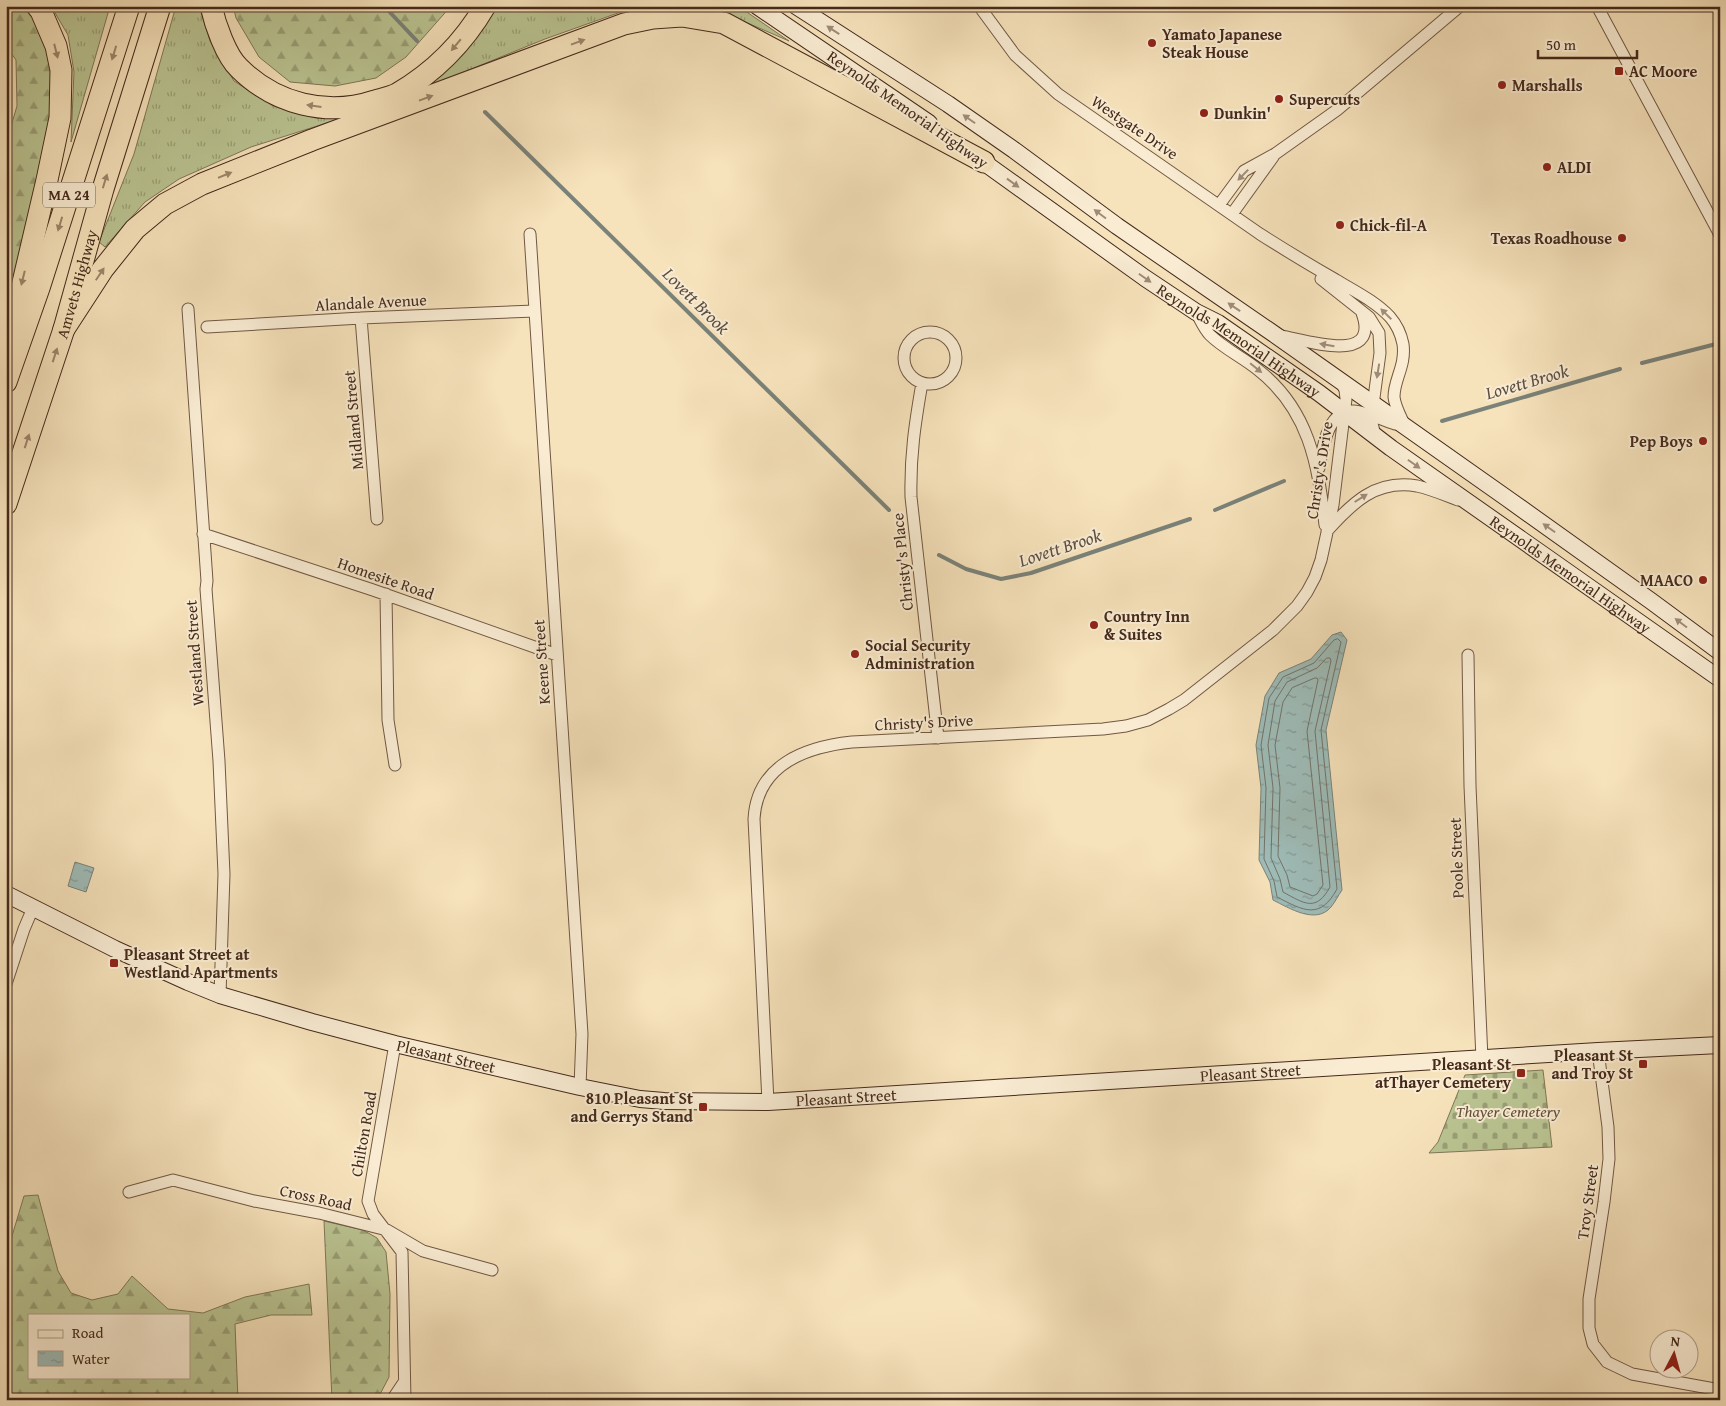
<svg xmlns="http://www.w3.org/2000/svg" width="1726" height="1406" viewBox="0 0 1726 1406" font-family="'Gentium Book Plus',serif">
<defs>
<pattern id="grass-tufts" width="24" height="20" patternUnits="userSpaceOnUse" patternTransform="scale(1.25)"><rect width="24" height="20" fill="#bac492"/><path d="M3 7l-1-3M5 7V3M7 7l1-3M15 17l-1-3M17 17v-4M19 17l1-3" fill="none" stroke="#999f76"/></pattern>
<pattern id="forest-firs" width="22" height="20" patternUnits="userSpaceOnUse" patternTransform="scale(1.25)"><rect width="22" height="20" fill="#bac492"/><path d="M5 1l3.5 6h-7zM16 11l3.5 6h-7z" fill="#999f76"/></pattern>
<pattern id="cemetery-stones" width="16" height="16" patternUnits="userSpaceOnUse" patternTransform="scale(1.25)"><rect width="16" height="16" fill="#bac492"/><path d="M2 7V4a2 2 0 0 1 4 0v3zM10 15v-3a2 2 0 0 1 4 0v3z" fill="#999f76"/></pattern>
<pattern id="water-ripples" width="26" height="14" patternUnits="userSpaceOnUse" patternTransform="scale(1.25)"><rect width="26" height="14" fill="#9ebcb8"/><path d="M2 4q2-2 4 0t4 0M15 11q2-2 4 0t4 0" fill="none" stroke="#839995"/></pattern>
</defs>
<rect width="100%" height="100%" fill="#f6e2bb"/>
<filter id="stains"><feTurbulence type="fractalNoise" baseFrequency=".004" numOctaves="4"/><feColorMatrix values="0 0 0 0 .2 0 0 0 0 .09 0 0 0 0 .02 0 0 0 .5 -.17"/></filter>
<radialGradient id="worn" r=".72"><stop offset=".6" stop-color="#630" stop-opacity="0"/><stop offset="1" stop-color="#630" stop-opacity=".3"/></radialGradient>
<path fill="url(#grass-tufts)" stroke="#807756" d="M 51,6 L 110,6 L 71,142 L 74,72 L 68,35 Z
M 176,6 L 199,6 L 210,41 L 234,81 L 273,106 L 316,113 L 355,114 L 251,147 L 179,179 L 145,202 L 105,247 L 99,242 L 134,154 Z
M 492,6 L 645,6 L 632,8 L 545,39 L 405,96 Z
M 701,6 L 738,6 L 789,41 L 727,14 Z"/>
<path fill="url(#forest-firs)" stroke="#807756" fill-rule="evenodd" d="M 6,6 L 37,6 L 61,70 L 9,342 L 6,348 L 6,143 L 17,106 L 16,60 L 6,46 Z
M 233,6 L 451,6 L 406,57 L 376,78 L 335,86 L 290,82 L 259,57 L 236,18 Z
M 38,1195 L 58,1271 L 71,1293 L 92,1300 L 118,1294 L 132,1276 L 168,1309 L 203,1313 L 245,1297 L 309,1284 L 312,1315 L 271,1315 L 235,1324 L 238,1400 L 16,1400 L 6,1394 L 6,1256 L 24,1196 ZM 29,1315 L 189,1315 L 189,1377 L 29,1377 Z
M 324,1221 L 363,1230 L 377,1238 L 386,1252 L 390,1294 L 389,1377 L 377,1400 L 332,1400 Z"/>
<path fill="url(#cemetery-stones)" stroke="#807756" d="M 1543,1070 L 1552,1147 L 1429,1153 L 1438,1142 L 1465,1075 Z"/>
<path fill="url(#water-ripples)" stroke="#7a8279" d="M 1341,632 L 1347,640 L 1326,730 L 1342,890 C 1338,896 1335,902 1331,907 C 1316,925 1289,908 1273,900 L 1270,882 L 1259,860 L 1261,788 L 1256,745 L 1265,696 L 1279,673 L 1311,659 L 1332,635 Z
M 75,862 L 94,868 L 86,892 L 68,886 Z"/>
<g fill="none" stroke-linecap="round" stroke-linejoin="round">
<path stroke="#72736a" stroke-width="1" d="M 1338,639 L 1341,642 L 1321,730 L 1337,889 C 1320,920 1304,911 1277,897 L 1274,881 L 1264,859 L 1266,788 L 1261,745 L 1269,698 L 1283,677 L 1314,663 L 1334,640 Z
M 1327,658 L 1330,658 L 1331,661 L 1315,731 L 1330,887 C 1316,912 1305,904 1283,892 L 1280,879 L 1271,858 L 1273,788 L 1268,745 L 1275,701 L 1287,682 L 1317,668 Z
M 1315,678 L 1317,678 L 1318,680 L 1307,731 L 1323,885 L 1317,894 L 1313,896 L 1290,887 L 1287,875 L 1278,856 L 1280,788 L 1275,745 L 1283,702 L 1292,688 Z"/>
<path stroke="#7a8279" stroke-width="4" d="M 384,6 L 417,41
M 485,112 L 889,510
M 1642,363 L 1720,343
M 1442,421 L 1620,369
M 1215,510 L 1284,481
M 939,555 L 966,569 L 1001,579 L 1031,573 L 1190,519"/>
<g stroke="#715843" stroke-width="13">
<path id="minor" d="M 979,6 L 1015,55 L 1058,94 L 1260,234 C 1285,250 1310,265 1336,280 C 1354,291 1375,301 1390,317 C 1397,325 1401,334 1403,344 C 1406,366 1394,379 1394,397 C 1395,407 1401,417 1405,426
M 1597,6 L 1720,235
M 1219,205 L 1244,171 L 1275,154 L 1337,110 L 1460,6
M 1232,214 L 1273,157
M 530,234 L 582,1034 L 580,1087
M 1321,279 L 1369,317 L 1379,333 L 1380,353 L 1371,420 L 1375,435
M 188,309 L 207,581 L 206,589 L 219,761 L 224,874 L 220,995
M 1196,312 C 1200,319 1204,329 1210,335 C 1223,348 1242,357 1257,369 C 1309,409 1318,464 1325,525
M 361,318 L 377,519
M 207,327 L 361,318 L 535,311
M904 358a26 26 0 1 1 52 0a26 26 0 1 1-52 0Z
M 1281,336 C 1305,340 1381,366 1362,313
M 922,383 C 915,423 910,456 911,497 L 938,738
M 1319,468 C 1323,448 1327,410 1354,411 C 1367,412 1382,420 1395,424
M 1327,531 C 1352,503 1376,479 1417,486 C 1431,489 1445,495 1458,500
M 203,534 L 373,590 L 557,655
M 386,594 L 388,720 L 395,765
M 1468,655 L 1470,786 L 1482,1059
M 6,984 L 24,929 L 33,908
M 395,1044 L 368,1201 L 373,1214 L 402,1252 L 405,1400
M 1598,1051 L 1608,1127 L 1609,1159 L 1604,1202 L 1589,1299 L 1589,1328 L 1593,1344 L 1607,1362 L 1632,1374 L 1720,1390
M 768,1102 L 754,819 C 757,765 805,747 852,742 L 1103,729 L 1126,726 L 1148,720 L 1169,709 L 1184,700 L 1273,630 L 1297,606 L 1307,592 L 1315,577 L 1321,560 L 1333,505 L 1346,399 L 1345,390 L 1341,382
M 129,1192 L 173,1180 L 254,1201 L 319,1213 L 387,1230 L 423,1251 L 492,1270
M 392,1400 L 404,1382"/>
</g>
<g stroke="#452a1b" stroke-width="18">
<g id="secondary">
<path d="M 757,6 L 929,123"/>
<path d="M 796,6 L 948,104 L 1014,150 L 1117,226 L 1274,334 L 1508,499 L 1651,601 L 1720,652"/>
<path id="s1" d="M 975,156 L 1145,278 L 1196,312 L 1218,323 L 1319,393 L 1391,448 L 1720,679"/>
<path id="s2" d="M 6,894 L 115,949 L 188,982 L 220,995 L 312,1022 L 395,1044 L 580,1087 L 640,1099 L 664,1101 L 768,1102 L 1598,1051 L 1720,1045"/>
</g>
</g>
<g stroke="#452a1b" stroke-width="23">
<g id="motorway">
<path d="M 211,6 C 215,24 226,56 239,68 C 275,104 327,117 375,101 C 382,99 391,97 397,94 C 433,73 464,42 485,6"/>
<path d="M 64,329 L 103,269 L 135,229 L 165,204 L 202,184 L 312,140 L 624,24 L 653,18 L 682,16 L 724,23 L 984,162"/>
<path d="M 10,338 L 47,180 L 60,118 L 61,70 L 56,46 L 41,11 L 37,6"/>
<path d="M 6,382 L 39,288 L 129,6"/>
<path id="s3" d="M 6,504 L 64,329 L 103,189 L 160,6"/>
</g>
</g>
<use href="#minor" stroke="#f9ecd3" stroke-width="11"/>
<use href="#secondary" stroke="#f9ecd3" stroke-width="16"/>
<use href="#motorway" stroke="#f6e2bb" stroke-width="21"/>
</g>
<defs><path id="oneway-solid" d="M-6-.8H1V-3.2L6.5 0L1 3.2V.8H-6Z" transform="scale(1.25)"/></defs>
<g fill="#9f8b77">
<use href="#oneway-solid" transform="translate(833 30) rotate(-147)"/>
<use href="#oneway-solid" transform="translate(969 119) rotate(-145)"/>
<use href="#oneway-solid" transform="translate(1243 175) rotate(134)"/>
<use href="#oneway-solid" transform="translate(1013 183) rotate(36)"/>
<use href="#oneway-solid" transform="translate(1100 214) rotate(-143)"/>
<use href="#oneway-solid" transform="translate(1145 278) rotate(35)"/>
<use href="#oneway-solid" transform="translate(1234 307) rotate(-146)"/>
<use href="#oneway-solid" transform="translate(1386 314) rotate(-135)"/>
<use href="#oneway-solid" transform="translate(1327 345) rotate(-170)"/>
<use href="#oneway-solid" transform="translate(1256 368) rotate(39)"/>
<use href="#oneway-solid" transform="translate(1378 371) rotate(99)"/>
<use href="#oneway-solid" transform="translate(1414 464) rotate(35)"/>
<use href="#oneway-solid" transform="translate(1361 498) rotate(-32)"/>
<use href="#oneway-solid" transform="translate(1549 528) rotate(-145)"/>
<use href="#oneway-solid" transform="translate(1681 623) rotate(-143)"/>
</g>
<g fill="#9e866b">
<use href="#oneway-solid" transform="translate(578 42) rotate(-20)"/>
<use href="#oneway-solid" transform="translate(456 45) rotate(130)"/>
<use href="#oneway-solid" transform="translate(56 51) rotate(76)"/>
<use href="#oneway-solid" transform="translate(114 53) rotate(107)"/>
<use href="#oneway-solid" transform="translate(426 98) rotate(-20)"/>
<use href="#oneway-solid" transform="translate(314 106) rotate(-172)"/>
<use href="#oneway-solid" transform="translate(225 175) rotate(-22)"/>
<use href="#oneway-solid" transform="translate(105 181) rotate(-73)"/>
<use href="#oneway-solid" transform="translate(60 224) rotate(107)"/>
<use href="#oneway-solid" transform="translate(100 274) rotate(-56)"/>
<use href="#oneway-solid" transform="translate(23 278) rotate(104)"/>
<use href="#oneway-solid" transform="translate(55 355) rotate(-72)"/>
<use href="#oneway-solid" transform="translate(27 441) rotate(-72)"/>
</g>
<g fill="#8f2418" stroke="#f9ecd3" stroke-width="2">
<circle cx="1152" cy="43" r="5"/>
<rect x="1614" y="66" width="10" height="10" rx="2.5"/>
<circle cx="1502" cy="85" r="5"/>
<circle cx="1279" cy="99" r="5"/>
<circle cx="1204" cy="113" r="5"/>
<circle cx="1547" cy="167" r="5"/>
<circle cx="1340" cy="225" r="5"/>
<circle cx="1622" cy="238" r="5"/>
<circle cx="1703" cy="441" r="5"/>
<circle cx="1703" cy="580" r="5"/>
<circle cx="1094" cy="625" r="5"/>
<circle cx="855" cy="654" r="5"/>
<rect x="109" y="958" width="10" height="10" rx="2.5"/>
<rect x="1638" y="1059" width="10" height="10" rx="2.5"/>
<rect x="1516" y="1068" width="10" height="10" rx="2.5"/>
<rect x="698" y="1102" width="10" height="10" rx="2.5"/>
</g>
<g text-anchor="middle" stroke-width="4" stroke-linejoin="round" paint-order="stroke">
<rect fill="#f9ecd3" stroke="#7b6452" stroke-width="1" x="43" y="182.5" width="52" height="25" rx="4"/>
<g font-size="15" font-weight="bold" fill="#452a1b">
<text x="69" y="200">MA 24</text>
</g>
<g font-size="16" font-weight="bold" fill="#452a1b" stroke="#f9ecd3" text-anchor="start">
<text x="1162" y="40">Yamato Japanese<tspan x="1162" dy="18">Steak House</tspan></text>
<text x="1629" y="77">AC Moore</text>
<text x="1512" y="91">Marshalls</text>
<text x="1289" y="105">Supercuts</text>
<text x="1214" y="119">Dunkin'</text>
<text x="1557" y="173">ALDI</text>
<text x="1350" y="231">Chick-fil-A</text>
<text x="1612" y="244" text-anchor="end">Texas Roadhouse</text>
<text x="1693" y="447" text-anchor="end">Pep Boys</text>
<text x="1693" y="586" text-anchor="end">MAACO</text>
<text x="1104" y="622">Country Inn<tspan x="1104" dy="18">&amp; Suites</tspan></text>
<text x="865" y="651">Social Security<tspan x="865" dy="18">Administration</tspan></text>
<text x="124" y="960">Pleasant Street at<tspan x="124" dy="18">Westland Apartments</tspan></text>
<text x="1633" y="1061" text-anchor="end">Pleasant St<tspan x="1633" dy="18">and Troy St</tspan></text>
<text x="1511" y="1070" text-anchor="end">Pleasant St<tspan x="1511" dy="18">atThayer Cemetery</tspan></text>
<text x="693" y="1104" text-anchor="end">810 Pleasant St<tspan x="693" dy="18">and Gerrys Stand</tspan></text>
</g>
<g font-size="16" fill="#452a1b" stroke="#f9ecd3">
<text transform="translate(908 109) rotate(35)" y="6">Reynolds Memorial Highway</text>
<text transform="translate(1135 127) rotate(34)" y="6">Westgate Drive</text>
<text dy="6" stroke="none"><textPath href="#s3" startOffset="231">Amvets Highway</textPath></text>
<text transform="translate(371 302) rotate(-3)" y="6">Alandale Avenue</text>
<text dy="6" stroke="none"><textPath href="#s1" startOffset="322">Reynolds Memorial Highway</textPath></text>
<text transform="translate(353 420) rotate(-95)" y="6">Midland Street</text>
<text transform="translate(1319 470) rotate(-81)" y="6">Christy's Drive</text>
<text transform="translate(902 562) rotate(-96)" y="6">Christy's Place</text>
<text dy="6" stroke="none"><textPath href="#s1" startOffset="728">Reynolds Memorial Highway</textPath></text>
<text transform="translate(386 578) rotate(19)" y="6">Homesite Road</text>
<text transform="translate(194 653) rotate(-94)" y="6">Westland Street</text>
<text transform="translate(541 662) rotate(-94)" y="6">Keene Street</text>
<text transform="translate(924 722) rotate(-3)" y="6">Christy's Drive</text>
<text transform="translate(1456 858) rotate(-92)" y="6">Poole Street</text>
<text dy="6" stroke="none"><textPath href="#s2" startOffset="471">Pleasant Street</textPath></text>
<text dy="6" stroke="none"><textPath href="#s2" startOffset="1281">Pleasant Street</textPath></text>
<text dy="6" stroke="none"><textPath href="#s2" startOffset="876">Pleasant Street</textPath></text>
<text transform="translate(363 1134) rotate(-80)" y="6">Chilton Road</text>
<text transform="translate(316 1197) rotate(12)" y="6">Cross Road</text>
<text transform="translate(1587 1202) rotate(-82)" y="6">Troy Street</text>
</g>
<g font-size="16" font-style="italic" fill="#625039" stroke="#f9ecd3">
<text x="1508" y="1117">Thayer Cemetery</text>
</g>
<g font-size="18" font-style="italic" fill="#5b4e42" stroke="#f9ecd3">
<text transform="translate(696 301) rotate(45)" y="6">Lovett Brook</text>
<text transform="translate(1527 382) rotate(-16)" y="6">Lovett Brook</text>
<text transform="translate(1060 548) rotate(-18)" y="6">Lovett Brook</text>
</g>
</g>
<rect width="1726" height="1406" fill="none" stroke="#f6e2bb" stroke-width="25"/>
<rect x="8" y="8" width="1711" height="1391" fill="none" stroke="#452a1b" stroke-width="2.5"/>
<rect x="12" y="12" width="1701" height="1381" fill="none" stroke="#452a1b"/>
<rect x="28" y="1314" width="162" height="65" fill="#f9ecd3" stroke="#b19e89"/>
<rect x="38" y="1330" width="25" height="8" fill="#f9ecd3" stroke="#b19e89"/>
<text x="72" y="1338" font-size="15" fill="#452a1b">Road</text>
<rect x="38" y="1351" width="25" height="15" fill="url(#water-ripples)" stroke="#b19e89"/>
<text x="72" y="1364" font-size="15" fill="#452a1b">Water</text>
<g transform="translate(1674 1354) rotate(6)"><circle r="24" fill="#f9ecd3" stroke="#b19e89"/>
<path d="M0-4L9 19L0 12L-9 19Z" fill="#8f2418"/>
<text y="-8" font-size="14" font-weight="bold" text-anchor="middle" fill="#452a1b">N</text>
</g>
<path d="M1538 50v8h99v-8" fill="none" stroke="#452a1b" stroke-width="2.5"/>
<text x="1546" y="50" font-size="15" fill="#452a1b" stroke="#f9ecd3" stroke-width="4" paint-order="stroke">50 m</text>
<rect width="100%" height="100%" filter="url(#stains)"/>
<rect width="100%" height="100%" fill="url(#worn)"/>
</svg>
